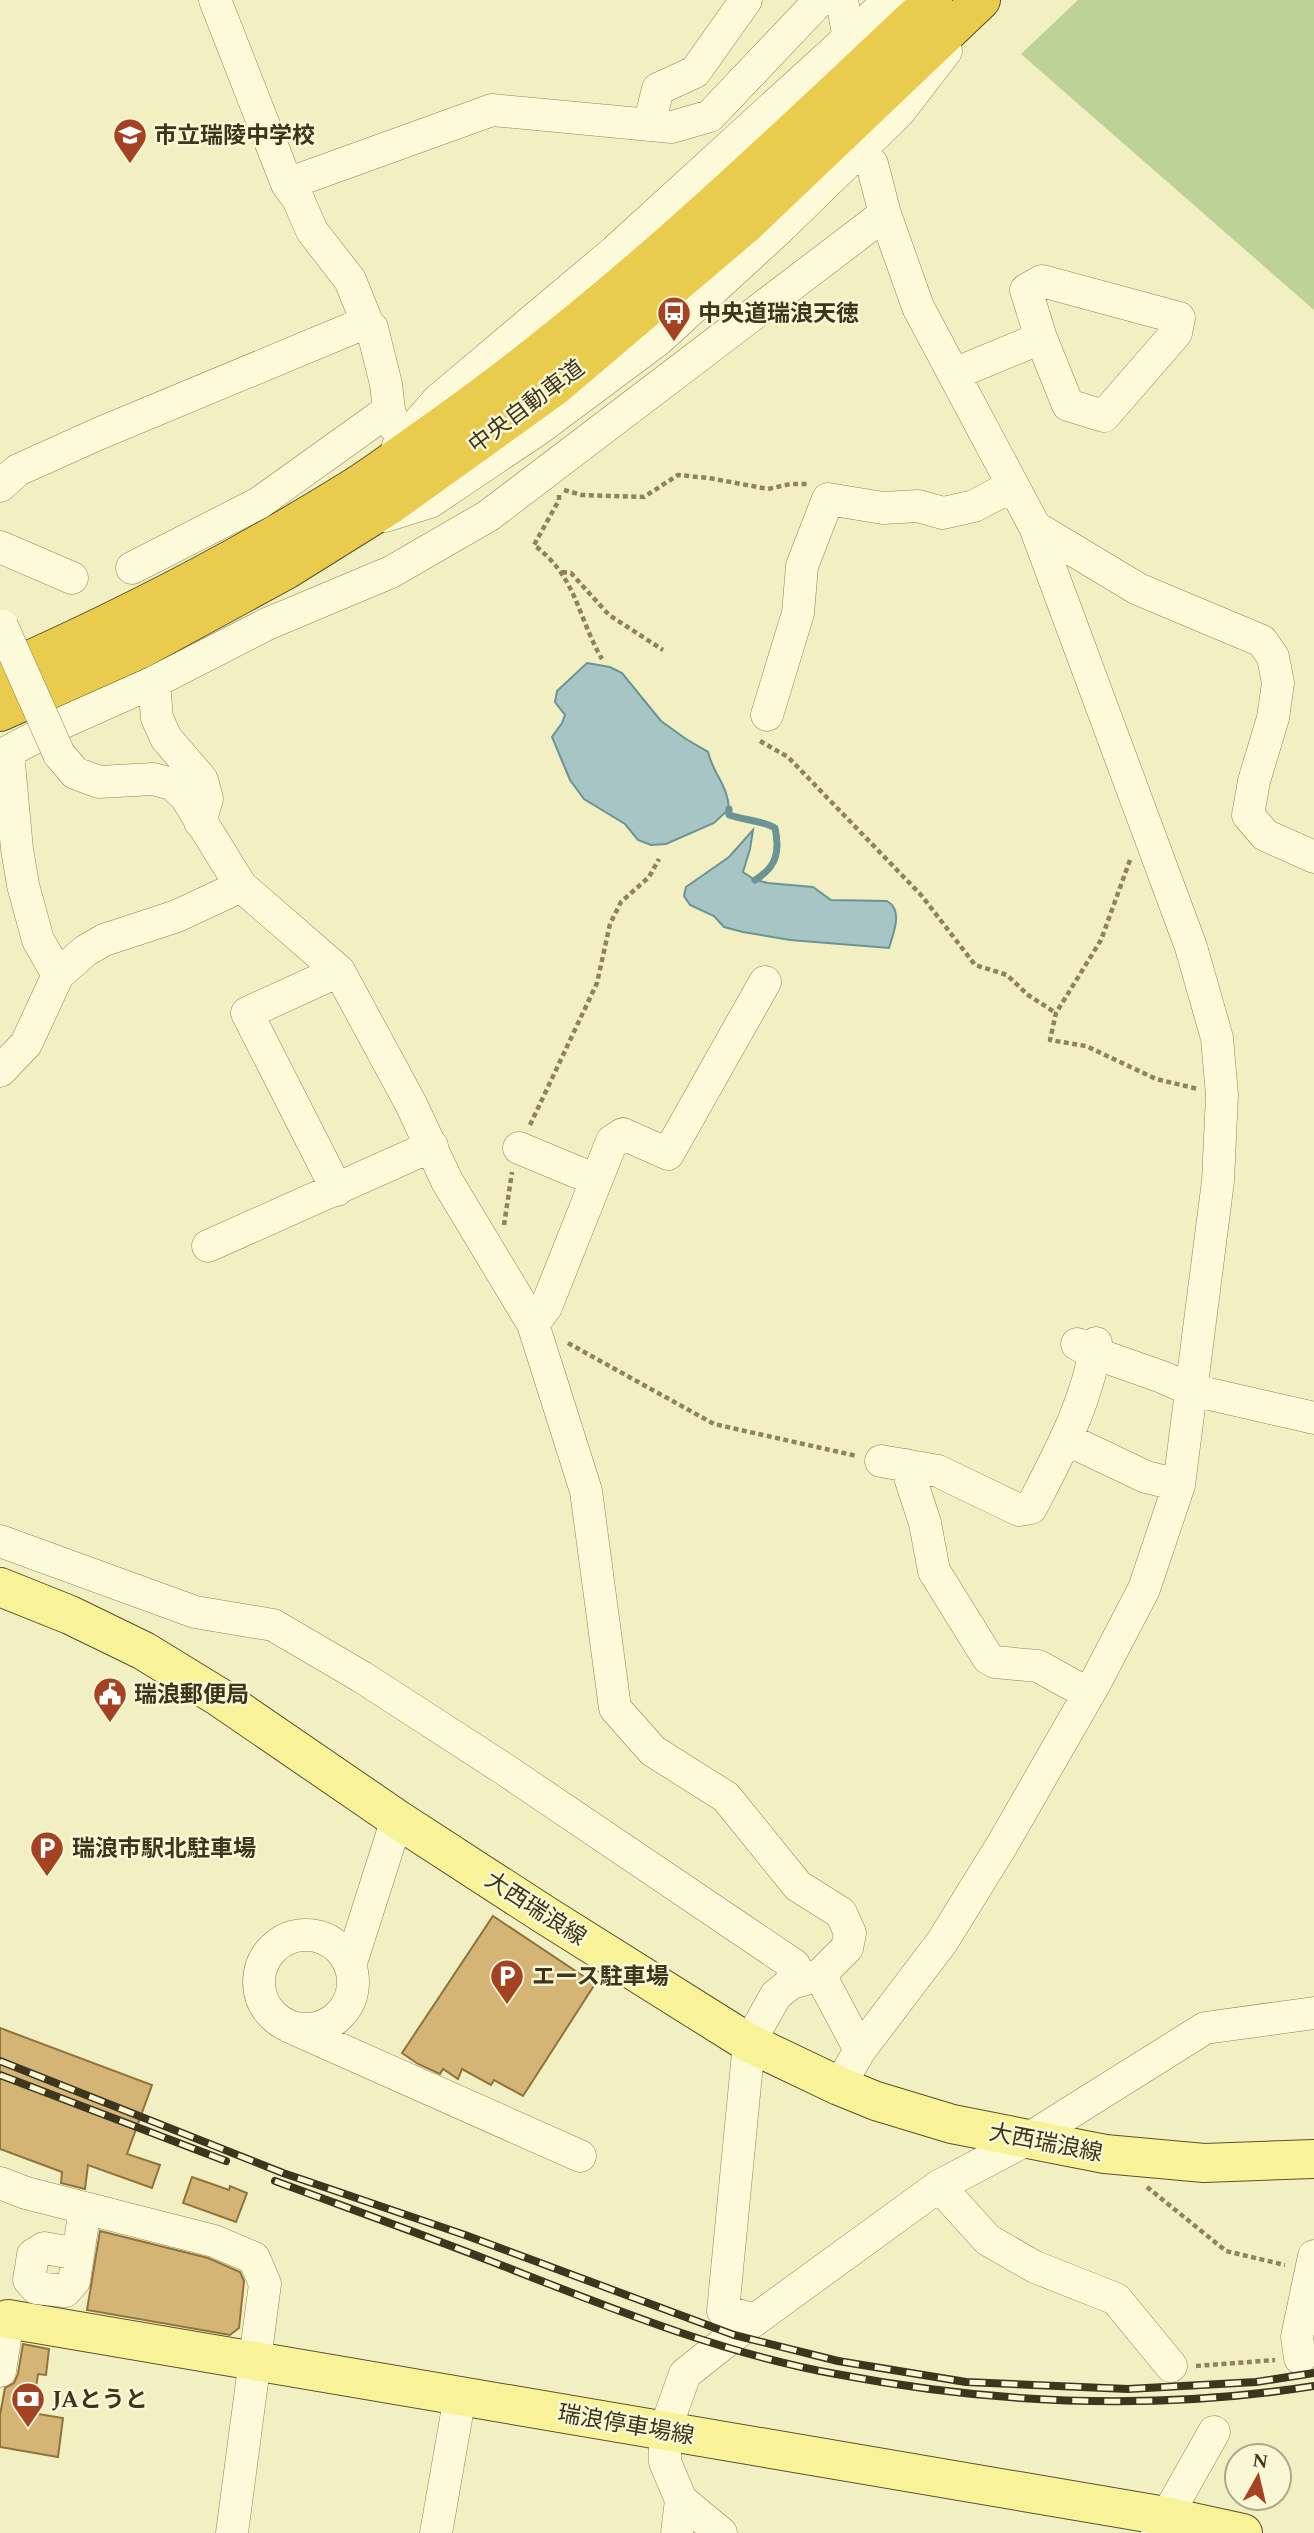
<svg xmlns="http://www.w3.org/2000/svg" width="1314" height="2533" viewBox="0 0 1314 2533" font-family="Spectral,'Noto Sans JP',serif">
<rect width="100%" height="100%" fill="#f2f0c3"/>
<path fill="#bcd296" d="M 1078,0 L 1314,0 L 1314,310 L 1021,54 Z"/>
<path fill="#a6c5c4" stroke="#6b9494" stroke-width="2" d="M 587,663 L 610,667 L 622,673 L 661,721 L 686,739 L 708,752 C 713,774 728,785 729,809 L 714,823 L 666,844 L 651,845 L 638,840 L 625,824 L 584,799 L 570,780 L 552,737 L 562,723 L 565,715 L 555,702 L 557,691 Z
M 753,830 L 750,849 L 743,872 L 755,880 L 768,883 L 813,887 L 831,900 L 887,901 C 904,911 893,933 889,948 L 790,940 L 743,932 L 724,927 L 714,916 L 690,905 L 684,896 L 686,887 L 729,857 Z"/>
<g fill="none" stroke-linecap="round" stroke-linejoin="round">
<path stroke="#6b9494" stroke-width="7" d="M 729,809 L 729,815 C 743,820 765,821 775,828 C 780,851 777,867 755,880"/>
</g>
<path fill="#d4b576" stroke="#90733b" stroke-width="2" d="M 493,1916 L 595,1984 L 523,2096 L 494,2080 L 491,2085 L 462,2069 L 458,2079 L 443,2069 L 440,2074 L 418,2064 L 402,2053 Z
M 0,2028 L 152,2085 L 127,2154 L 160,2165 L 152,2188 L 88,2165 L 85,2189 L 61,2183 L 62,2172 L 0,2149 Z
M 192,2177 L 229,2190 L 230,2186 L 247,2193 L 236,2222 L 183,2203 Z
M 100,2231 L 208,2258 L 240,2272 L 244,2281 L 239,2328 L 230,2335 L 87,2310 Z
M 23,2344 L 49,2349 L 46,2375 L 38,2374 L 32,2413 L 63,2418 L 58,2457 L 0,2447 L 0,2415 L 5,2388 L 14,2383 L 18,2374 Z"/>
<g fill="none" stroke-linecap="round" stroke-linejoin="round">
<g stroke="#8f8358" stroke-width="33">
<path id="minor" d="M 215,0 L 287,184
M 842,0 L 848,34
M 649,125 L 658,89 L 695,72 L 746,0
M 367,322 L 372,328 L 386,384 L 389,410 L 394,426
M 954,374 L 1041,338 L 1026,290 L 1042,281 L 1179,318 L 1176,333 L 1104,416 L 1068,405 L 1041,338
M 398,446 L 438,400 L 615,251 L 890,0
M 0,486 L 18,470 L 98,434 L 367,322 L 350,280 L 312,231 L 298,199 L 287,184 L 492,110 L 672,127 L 710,116 L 820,0
M 385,516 L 430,502 L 540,428 L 658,340 L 779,229 L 899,112 L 946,51
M 1035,527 L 1138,589 L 1262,641 L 1273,657 L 1278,683 L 1273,718 L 1254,781 L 1248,815 L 1265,835 L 1314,857
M 0,547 L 72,578
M 132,568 L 259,503 L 389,410
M 154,682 L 267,624 L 391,572 L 488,516 L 885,214
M 767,715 L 798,613 L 802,566 L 828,499 L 883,508 L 918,506 L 943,513 L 974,506 L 1012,486
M 8,753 L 17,849 L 23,885 L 38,940 L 58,975 L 85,951 L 104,940 L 177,916 L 241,886
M 0,756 L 62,723 L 154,682 L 157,718 L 166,738 L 202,780 L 207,799 L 200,822
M 0,1071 L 26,1044 L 58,975
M 519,1148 L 596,1180
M 337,1190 L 247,1013 L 339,971
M 208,1246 L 432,1146
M 533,1324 L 546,1307 L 612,1141 L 623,1134 L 668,1154 L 765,982
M 1077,1344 L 1094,1353 L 1162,1377 L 1192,1390 L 1314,1418
M 1066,1439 L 1146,1477 L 1179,1485
M 881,1461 L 938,1471 L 1019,1510 L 1031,1508 C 1058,1456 1088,1401 1096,1343
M 906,1465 L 925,1523 L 934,1571 L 988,1658 L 995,1662 L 1038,1666 L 1089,1694
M 0,1541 L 195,1612 L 273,1625 L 362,1677 L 504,1769 L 794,1965 L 791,1983 L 820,1975 L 847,1948 L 850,1933 L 841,1913 L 798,1886 L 726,1797 L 653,1751 L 615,1708 L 586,1491 L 533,1324 L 447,1181 L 411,1104 L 339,971 L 241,886 L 186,797 L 172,784 L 153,779 L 99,782 L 75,773 L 59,754
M259 1982a47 47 0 1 1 94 0a47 47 0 1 1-94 0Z
M 350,1966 L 397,1819
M 820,1975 L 860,2050
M 290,2027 L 580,2156
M 839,2086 L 860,2050 L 942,1942 L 1002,1845 L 1095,1683 L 1144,1589 L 1179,1485 L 1218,1181 L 1222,1095 L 1217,1038 L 1191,947 L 1035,527 L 918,307 L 885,214 L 872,164
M 0,2183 L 26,2193 L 214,2241 L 254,2258 L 265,2284 L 232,2533
M 939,2186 L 988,2240 L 1035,2267 L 1116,2299 L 1171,2366
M 78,2254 L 44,2248 L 33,2255 L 29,2280 L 36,2288 L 65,2291 L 74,2281 L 85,2208
M 0,2318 L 8,2319 L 0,2371
M 755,2320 L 723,2311 L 749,2043 L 776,1995 L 791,1983
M 1300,2358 L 1297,2337 L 1314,2256
M 436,2533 L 460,2396
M 677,2533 L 681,2500
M 721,2533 L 681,2500 L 665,2462 L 665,2430 L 685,2374 L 734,2335 L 939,2186 L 1028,2139 L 1205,2028 L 1314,2013
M 1157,2533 L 1214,2432"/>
</g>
<g stroke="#5c4f2c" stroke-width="40">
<path id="major" d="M 0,1587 L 70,1615 L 144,1651 L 219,1697 L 397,1819 L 545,1915 L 749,2043 L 839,2086 L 876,2101 L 952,2124 L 1105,2154 L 1204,2163 L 1314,2159
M 8,2319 L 1165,2516 L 1243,2533"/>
</g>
<g stroke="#5c4f2c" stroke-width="40">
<path id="highway" d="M 0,673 C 123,619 241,558 355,487 C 383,469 409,449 436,430 C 616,303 773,151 933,0
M 0,712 L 139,650 L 286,570 L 387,507 L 486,436 L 554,387 L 746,224 L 981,0"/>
</g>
<path stroke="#8f8358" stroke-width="4.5" stroke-dasharray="5 3.5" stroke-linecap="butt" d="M 564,490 L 582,495 L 644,497 L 678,475 L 709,478 L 768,489 L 790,484 L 809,484
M 559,495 L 559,500 L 534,545 C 577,577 577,616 602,659
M 562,572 L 571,573 L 609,615 L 663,650
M 760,741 L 788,757 L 922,896 L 975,965 L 1007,975 L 1028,995 L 1056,1013
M 1130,860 L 1101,940 L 1056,1013 L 1050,1040 L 1086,1046 L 1156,1079 L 1198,1089
M 530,1125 L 597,983 L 610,924 L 621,902 L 649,877 L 659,859
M 504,1225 L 512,1172
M 568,1343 L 714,1424 L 857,1456
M 1147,2187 L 1226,2251 L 1285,2265
M 1196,2366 L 1275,2360"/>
<use href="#minor" stroke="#fcfad8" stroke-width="32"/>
<use href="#major" stroke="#f8f398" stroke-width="38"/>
<use href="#highway" stroke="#e9cc4d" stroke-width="38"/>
<g stroke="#3d351d" stroke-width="8">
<path id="rail" d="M 0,2061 L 283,2173 L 465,2235 L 734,2335 L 838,2361 L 966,2382 L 1128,2389 L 1256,2382 L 1314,2373
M 0,2075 L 226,2161
M 275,2181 C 348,2208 421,2234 493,2262 C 603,2305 719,2353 836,2374 C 994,2404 1155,2411 1314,2386"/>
</g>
<use href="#rail" stroke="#f9f7d4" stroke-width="5" stroke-dasharray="16" stroke-linecap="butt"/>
<g stroke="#8f8358" stroke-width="33" stroke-linecap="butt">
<path id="minor-bridge" d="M 2,626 L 59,754"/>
</g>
<use href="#minor-bridge" stroke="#fcfad8" stroke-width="32"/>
</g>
<defs>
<g id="school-pin" transform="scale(1.75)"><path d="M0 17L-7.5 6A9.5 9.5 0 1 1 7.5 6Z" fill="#a44222" stroke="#f9f7d4"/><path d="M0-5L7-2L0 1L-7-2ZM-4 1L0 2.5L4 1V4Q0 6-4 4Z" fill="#fff"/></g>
<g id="bus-pin" transform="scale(1.75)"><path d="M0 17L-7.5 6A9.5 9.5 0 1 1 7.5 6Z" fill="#a44222" stroke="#f9f7d4"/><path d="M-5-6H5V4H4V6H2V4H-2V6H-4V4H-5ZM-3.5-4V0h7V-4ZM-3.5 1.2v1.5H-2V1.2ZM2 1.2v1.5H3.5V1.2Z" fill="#fff"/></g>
<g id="civic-pin" transform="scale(1.75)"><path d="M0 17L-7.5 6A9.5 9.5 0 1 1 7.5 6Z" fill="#a44222" stroke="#f9f7d4"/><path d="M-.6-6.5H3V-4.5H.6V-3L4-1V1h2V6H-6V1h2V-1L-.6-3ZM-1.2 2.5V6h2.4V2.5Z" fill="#fff"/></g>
<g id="parking-pin" transform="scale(1.75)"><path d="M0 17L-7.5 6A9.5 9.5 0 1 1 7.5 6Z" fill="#a44222" stroke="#f9f7d4"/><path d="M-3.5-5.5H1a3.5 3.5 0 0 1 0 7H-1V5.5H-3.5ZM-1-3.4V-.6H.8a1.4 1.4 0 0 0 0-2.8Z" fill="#fff"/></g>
<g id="bank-pin" transform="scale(1.75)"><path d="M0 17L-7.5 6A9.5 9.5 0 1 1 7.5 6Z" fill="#a44222" stroke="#f9f7d4"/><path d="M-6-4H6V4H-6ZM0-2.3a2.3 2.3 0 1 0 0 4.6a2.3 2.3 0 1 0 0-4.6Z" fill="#fff"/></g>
</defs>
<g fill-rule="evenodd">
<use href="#school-pin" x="130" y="135"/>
<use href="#bus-pin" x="674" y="313"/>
<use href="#civic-pin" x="110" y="1694"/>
<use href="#parking-pin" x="47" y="1848"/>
<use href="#parking-pin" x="507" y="1976"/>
<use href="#bank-pin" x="28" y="2399"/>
</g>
<g text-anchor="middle" stroke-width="5" stroke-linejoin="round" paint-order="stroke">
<g font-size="23" font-weight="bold" fill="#3d351d" stroke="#f9f7d4" text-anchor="start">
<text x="154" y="143">市立瑞陵中学校</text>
<text x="698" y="321">中央道瑞浪天徳</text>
<text x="134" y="1702">瑞浪郵便局</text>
<text x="72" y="1856">瑞浪市駅北駐車場</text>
<text x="532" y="1984">エース駐車場</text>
<text x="52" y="2407">JAとうと</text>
</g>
<g font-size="23" fill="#3d351d" stroke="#f9f7d4">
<text transform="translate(526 406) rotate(-37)" y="8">中央自動車道</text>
<text transform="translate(536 1908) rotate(33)" y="8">大西瑞浪線</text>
<text transform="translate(1046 2142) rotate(11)" y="8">大西瑞浪線</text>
<text transform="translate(626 2424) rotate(10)" y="8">瑞浪停車場線</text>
</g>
</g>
<g transform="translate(1258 2477) rotate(8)"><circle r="33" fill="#f9f7d4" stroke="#aea98b" stroke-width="2"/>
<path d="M0-5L12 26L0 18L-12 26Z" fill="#a44222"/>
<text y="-10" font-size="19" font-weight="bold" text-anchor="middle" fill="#3d351d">N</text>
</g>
</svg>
